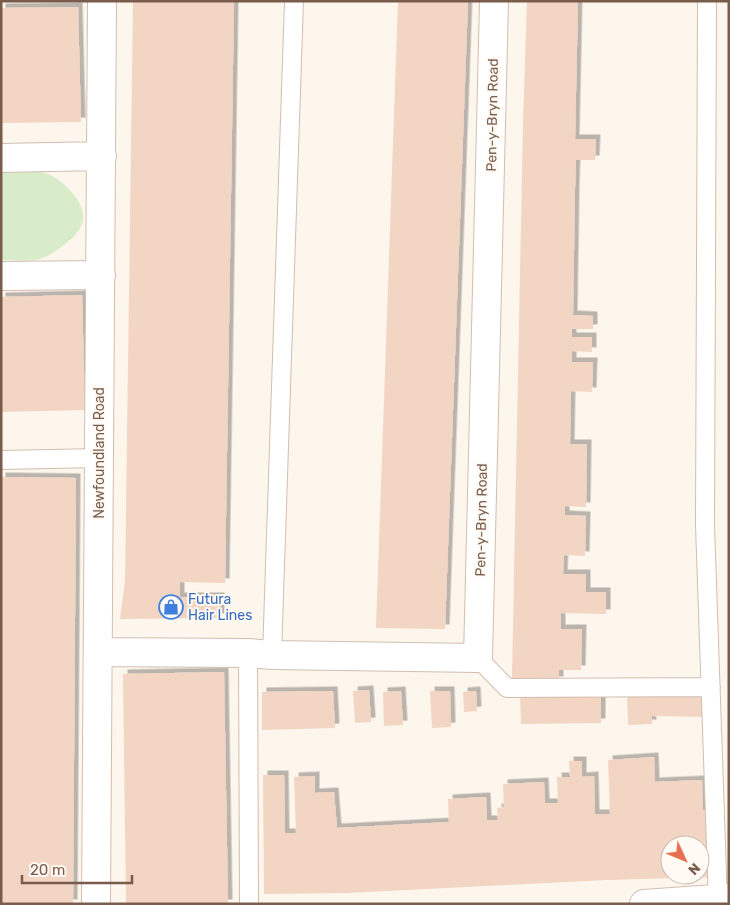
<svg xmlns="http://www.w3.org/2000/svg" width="730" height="905" viewBox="0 0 730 905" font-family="Rubik,sans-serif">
<defs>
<filter id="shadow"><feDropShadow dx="4.5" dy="-4.5" stdDeviation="0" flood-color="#0004"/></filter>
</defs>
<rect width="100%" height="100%" fill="#fdf6ec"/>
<path fill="#d8ecc9" d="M 22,167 C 30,170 40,171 48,174 C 62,180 81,198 83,214 C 85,224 77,234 70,240 C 61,247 51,256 40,259 C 29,262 13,260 1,260 L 1,168 Z"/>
<path fill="#f3d5c3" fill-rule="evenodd" filter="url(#shadow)" d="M 133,1 L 234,1 L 225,583 L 180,582 L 180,597 L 220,597 L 220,618 L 120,619 L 125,581 Z
M 398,1 L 468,1 L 445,629 L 376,628 Z
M 527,1 L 578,1 L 575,139 L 596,139 L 595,160 L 576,160 L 575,188 L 573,315 L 593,316 L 593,329 L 572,329 L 572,337 L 592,337 L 592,352 L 572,351 L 572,362 L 593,362 L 592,392 L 571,391 L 570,444 L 587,444 L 586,507 L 565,506 L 565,515 L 586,516 L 585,556 L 564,555 L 563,574 L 586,574 L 586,592 L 606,592 L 606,614 L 561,613 L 561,629 L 582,629 L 581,670 L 559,670 L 559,681 L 512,680 L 512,676 L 523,123 Z
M 78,7 L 81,122 L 1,123 L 1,8 Z
M 82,295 L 85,410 L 1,412 L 1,297 Z
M 1,477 L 76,478 L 73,904 L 1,904 Z
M 224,672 L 228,904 L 126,904 L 123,674 Z
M 369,690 L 371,722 L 355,723 L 353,691 Z
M 601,690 L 601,723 L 521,724 L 520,691 Z
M 702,690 L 707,717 L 652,716 L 652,724 L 628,725 L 627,691 Z
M 333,691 L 335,728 L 262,730 L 262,692 Z
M 401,691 L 403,725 L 384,726 L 383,692 Z
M 430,691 L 450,691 L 451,727 L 432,728 Z
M 476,691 L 477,711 L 464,712 L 463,692 Z
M 654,757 L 655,782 L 702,780 L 703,810 L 709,810 L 710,877 L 607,880 L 347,893 L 264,894 L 263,775 L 284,775 L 285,833 L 296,833 L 294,777 L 315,776 L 315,793 L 334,792 L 337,828 L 449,822 L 448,799 L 486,797 L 487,820 L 498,820 L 497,808 L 504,807 L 503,784 L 544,782 L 545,803 L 558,803 L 557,777 L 570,777 L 569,761 L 582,761 L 582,777 L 594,776 L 595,814 L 610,814 L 608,760 ZM 670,845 L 700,845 L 700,875 L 670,875 Z"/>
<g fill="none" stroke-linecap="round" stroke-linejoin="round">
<g stroke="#d1beb0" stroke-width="20">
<path id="lane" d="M 707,1 L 705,525 L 718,904
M 1,460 L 99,458
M 248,653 L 249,904
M 272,655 L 294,1
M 478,658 L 507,688 L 711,687"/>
</g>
<g stroke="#d1beb0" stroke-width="30">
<path id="street" d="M 1,158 L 102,156
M 1,276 L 101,275
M 98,652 L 248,653 L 272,655 L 478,658 L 494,1
M 96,904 L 102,1
M 644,904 L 729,898"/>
</g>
<use href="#lane" stroke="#fff" stroke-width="18"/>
<use href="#street" stroke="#fff" stroke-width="28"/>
</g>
<defs>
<g id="shop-ring" transform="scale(1.25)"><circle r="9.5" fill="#fffaf3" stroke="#3f7fe0" stroke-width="1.5"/><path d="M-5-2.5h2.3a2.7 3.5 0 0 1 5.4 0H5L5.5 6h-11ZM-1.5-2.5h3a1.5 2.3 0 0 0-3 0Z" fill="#3f7fe0"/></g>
</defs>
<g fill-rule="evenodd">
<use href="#shop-ring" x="171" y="607"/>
</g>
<g text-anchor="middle" stroke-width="4" stroke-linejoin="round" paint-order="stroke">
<g font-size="14" fill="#7a5c4d" stroke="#fffaf3">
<text transform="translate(492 115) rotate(-89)" y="5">Pen-y-Bryn Road</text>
<text transform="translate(99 453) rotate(-90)" y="5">Newfoundland Road</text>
<text transform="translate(481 520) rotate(-89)" y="5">Pen-y-Bryn Road</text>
</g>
<g font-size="14" fill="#366cbe" stroke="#fffaf3" text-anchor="start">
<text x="188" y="604">Futura<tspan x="188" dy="16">Hair Lines</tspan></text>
</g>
</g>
<rect width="730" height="905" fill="none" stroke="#7a5c4d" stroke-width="5"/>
<g transform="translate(685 860) rotate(134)"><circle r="24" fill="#fffaf3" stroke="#cabbb1"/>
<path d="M0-4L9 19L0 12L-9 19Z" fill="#e76f51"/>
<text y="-8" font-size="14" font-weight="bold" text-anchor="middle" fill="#7a5c4d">N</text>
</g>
<path d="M22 875v8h110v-8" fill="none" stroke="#7a5c4d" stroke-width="2.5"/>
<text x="30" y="875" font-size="15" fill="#7a5c4d" stroke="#fffaf3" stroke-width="4" paint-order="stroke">20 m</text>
</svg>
